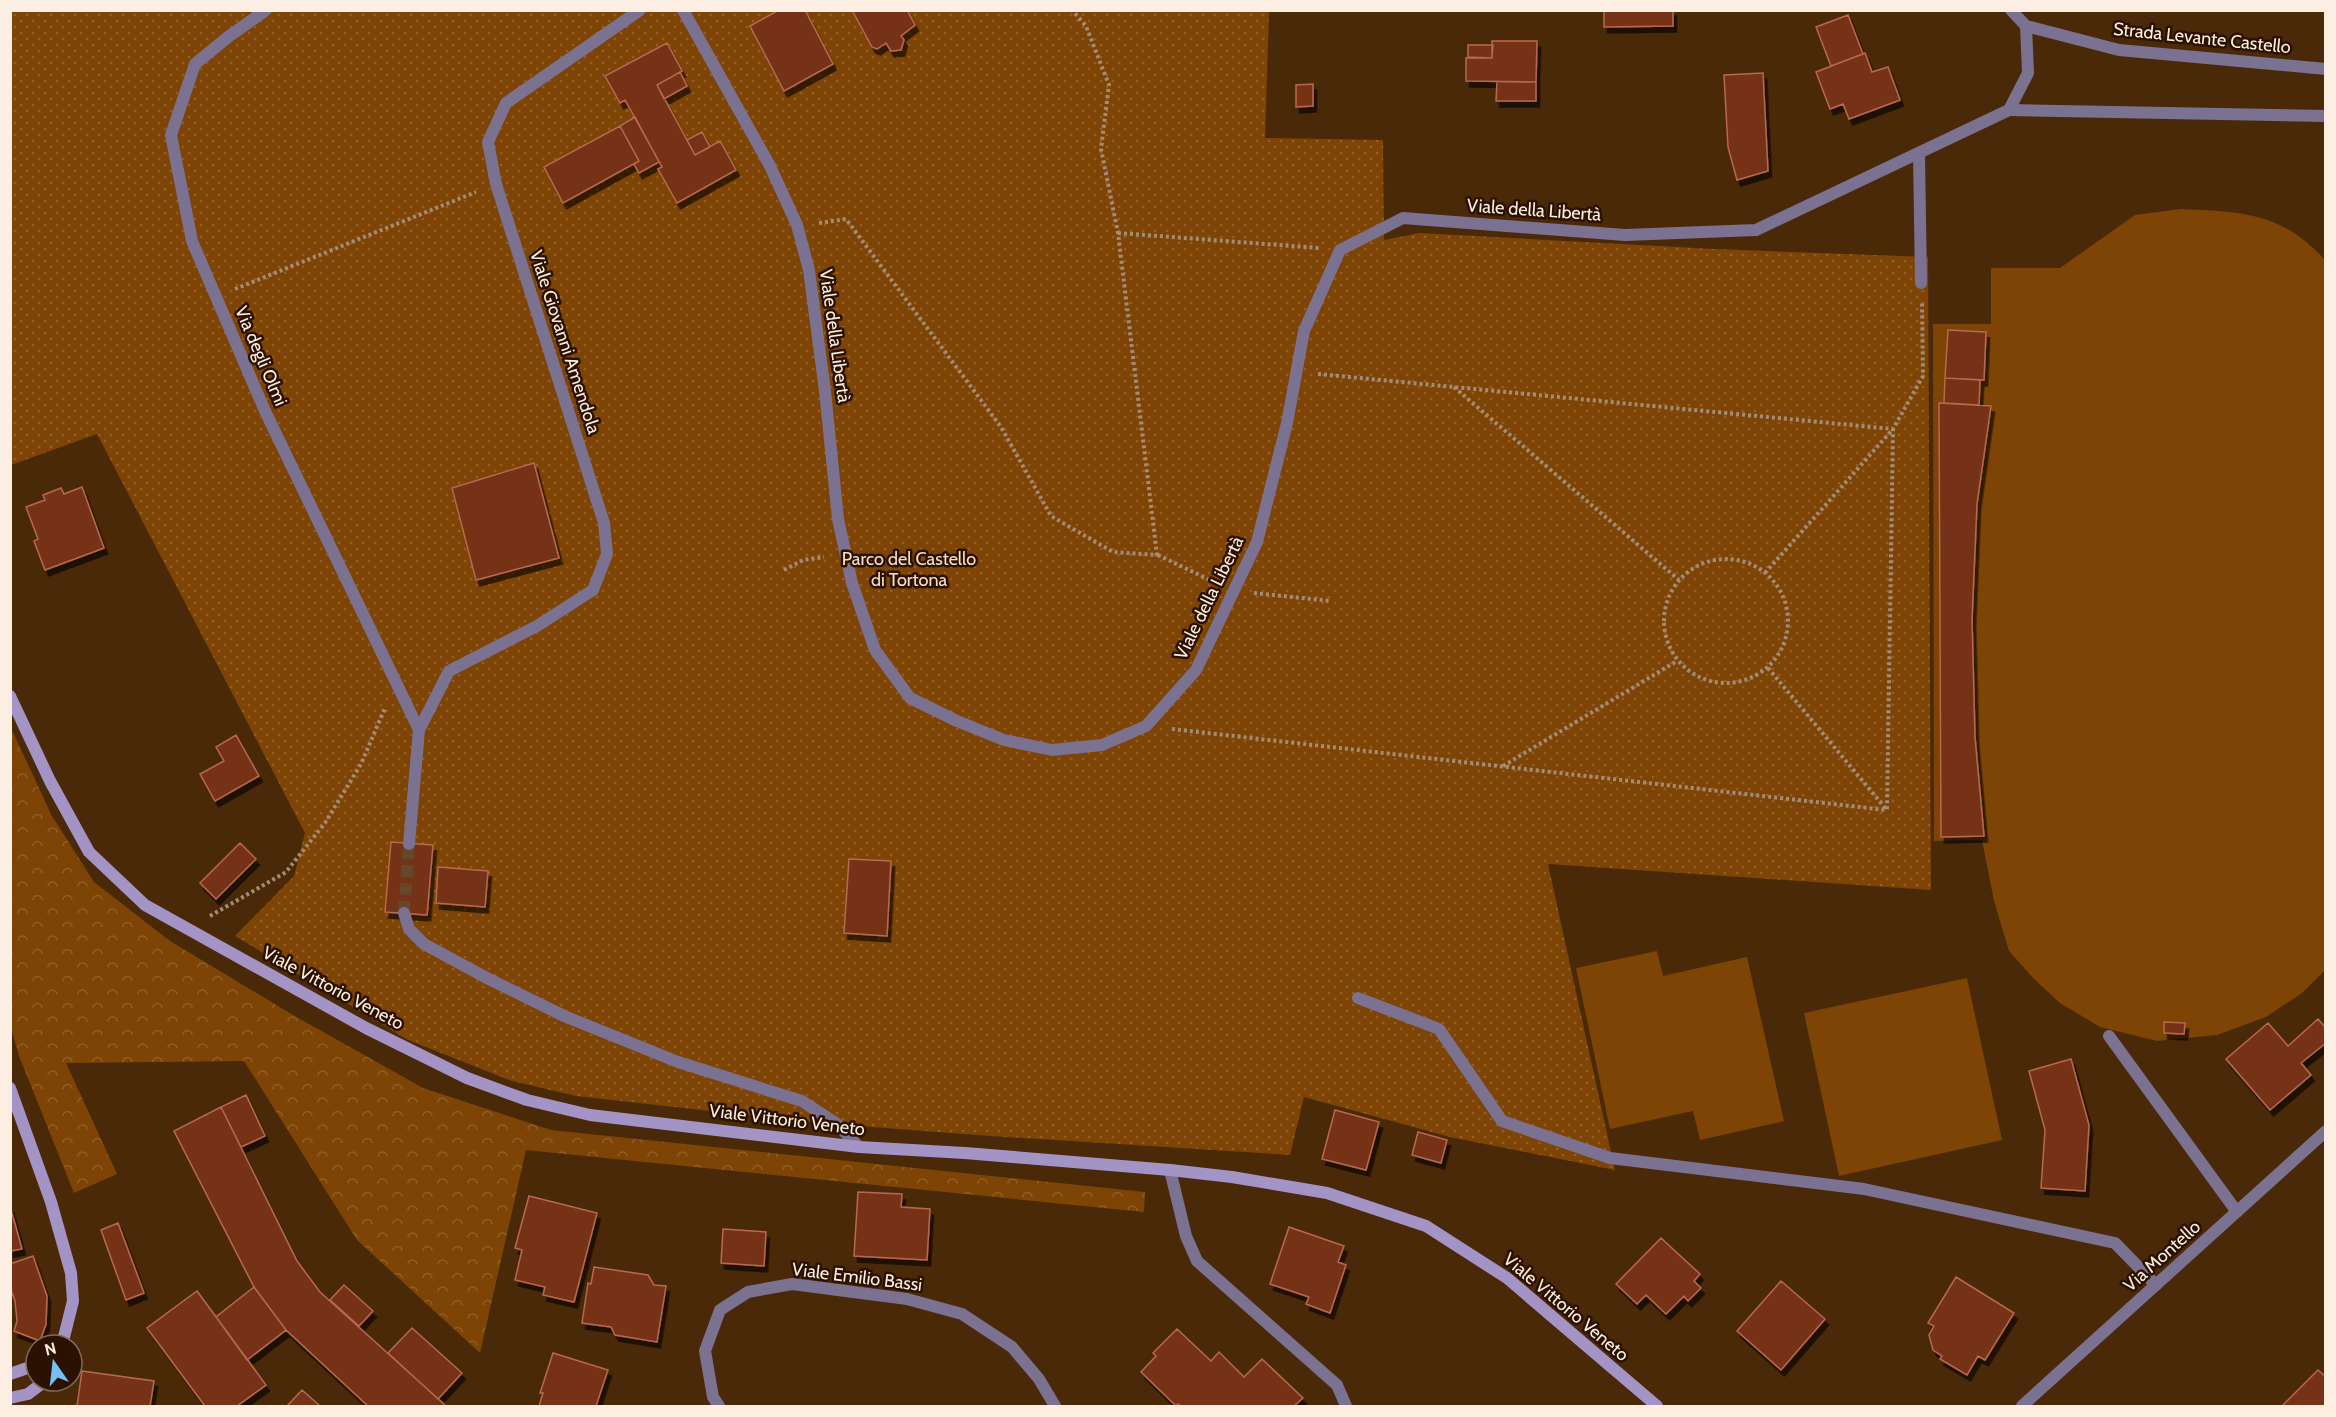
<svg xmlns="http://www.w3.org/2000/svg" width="2336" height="1417" viewBox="0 0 2336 1417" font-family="Cabin,sans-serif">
<defs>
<pattern id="forest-crowns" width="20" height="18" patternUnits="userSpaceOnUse" patternTransform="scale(1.5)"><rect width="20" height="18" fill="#7d4405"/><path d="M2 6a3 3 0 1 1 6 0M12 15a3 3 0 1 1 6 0" fill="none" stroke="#905f29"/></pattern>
<pattern id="park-dots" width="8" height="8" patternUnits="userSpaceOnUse" patternTransform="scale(1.5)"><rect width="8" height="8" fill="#7d4405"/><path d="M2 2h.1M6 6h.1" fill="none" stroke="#905f29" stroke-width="1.8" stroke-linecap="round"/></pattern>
<filter id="shadow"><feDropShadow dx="3.5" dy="6" stdDeviation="0" flood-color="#0009"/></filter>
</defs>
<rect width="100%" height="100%" fill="#4a2909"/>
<path fill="#7d4405" d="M 2181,209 C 2242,212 2282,212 2325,260 L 2325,970 L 2302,993 L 2266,1017 L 2217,1035 L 2157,1041 L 2100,1027 L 2060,1003 L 2034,979 L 2009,951 L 1994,901 L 1982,840 L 1934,841 L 1933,324 L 1991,324 L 1991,268 L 2060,268 L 2135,215 Z
M 1657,951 L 1663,976 L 1747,957 L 1784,1121 L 1700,1140 L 1693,1111 L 1610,1129 L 1576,968 Z
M 1967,978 L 2002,1140 L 1839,1176 L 1804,1013 Z"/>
<path fill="url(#forest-crowns)" d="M 10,726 L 52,816 L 94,882 L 170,941 L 293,1015 L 423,1088 L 551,1130 L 1145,1192 L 1144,1212 L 526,1150 L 480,1353 L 357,1240 L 244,1061 L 66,1063 L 117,1174 L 74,1193 L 19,1056 L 11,1028 Z"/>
<path fill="url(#park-dots)" d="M 11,11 L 1269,11 L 1265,138 L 1383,140 L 1384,240 L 1420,233 L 1714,249 L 1928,257 L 1931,890 L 1548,864 L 1615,1170 L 1450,1137 L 1304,1097 L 1290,1155 L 991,1136 L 819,1123 L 576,1096 L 512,1081 L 408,1040 L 235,936 L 294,876 L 305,833 L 97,434 L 11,465 Z"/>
<path fill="#743219" stroke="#b8694e" stroke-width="1.5" filter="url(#shadow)" d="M 779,10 L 805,10 L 833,64 L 784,91 L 750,26 Z
M 852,10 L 907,10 L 915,25 L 901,36 L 904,40 L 901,50 L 891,51 L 886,43 L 877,49 L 872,47 Z
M 1604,10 L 1673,10 L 1673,26 L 1604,27 Z
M 1848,15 L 1863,54 L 1831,66 L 1816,27 Z
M 1492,41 L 1537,41 L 1536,82 L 1466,81 L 1466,58 L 1492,58 Z
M 667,43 L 682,71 L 657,85 L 695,155 L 720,141 L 736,170 L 677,203 L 658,169 L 662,167 L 625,100 L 620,103 L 605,76 Z
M 1468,45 L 1493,45 L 1492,58 L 1468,57 Z
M 1865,53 L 1872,72 L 1888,67 L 1900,100 L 1849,119 L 1843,104 L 1830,109 L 1816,72 Z
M 680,72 L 687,86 L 664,99 L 657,85 Z
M 1763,73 L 1768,171 L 1737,180 L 1728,147 L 1724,75 Z
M 1497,82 L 1536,82 L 1536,101 L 1496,101 Z
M 1313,84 L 1313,106 L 1296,107 L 1296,85 Z
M 635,117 L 659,162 L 639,173 L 634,164 L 639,161 L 620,126 Z
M 620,126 L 639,161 L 563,203 L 544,167 Z
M 702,132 L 710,147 L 695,155 L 687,140 Z
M 1948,330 L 1986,332 L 1984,380 L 1945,378 Z
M 1945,378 L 1980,380 L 1979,405 L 1944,403 Z
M 1939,403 L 1991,406 L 1977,504 L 1972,620 L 1975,737 L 1984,836 L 1941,837 Z
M 534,463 L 559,558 L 476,580 L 452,488 Z
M 82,487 L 104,548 L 45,570 L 34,541 L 38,539 L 26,507 L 45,500 L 43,495 L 61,488 L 64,494 Z
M 236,735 L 259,776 L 215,801 L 200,774 L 224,761 L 216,747 Z
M 391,842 L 433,845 L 427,915 L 385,912 Z
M 240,843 L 256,859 L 216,899 L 200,883 Z
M 849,859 L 891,861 L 887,936 L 844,933 Z
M 438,867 L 488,871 L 485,907 L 436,903 Z
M 2318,1019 L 2326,1028 L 2326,1043 L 2301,1063 L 2311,1075 L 2270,1110 L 2226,1059 L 2268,1023 L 2288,1046 Z
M 2164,1022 L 2185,1023 L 2184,1034 L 2164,1033 Z
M 2071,1059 L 2089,1125 L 2085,1191 L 2041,1188 L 2045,1130 L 2029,1071 Z
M 246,1095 L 265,1136 L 241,1147 L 221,1107 Z
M 221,1107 L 297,1261 L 320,1292 L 446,1406 L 368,1406 L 286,1330 L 254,1287 L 174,1131 Z
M 1335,1110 L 1379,1122 L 1366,1170 L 1322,1159 Z
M 1418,1132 L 1447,1140 L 1441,1163 L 1412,1155 Z
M 858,1192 L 902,1194 L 901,1207 L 930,1209 L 927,1260 L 854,1256 Z
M 529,1196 L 597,1213 L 574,1302 L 543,1295 L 545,1287 L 515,1280 L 522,1250 L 515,1248 Z
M 10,1206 L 22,1249 L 10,1251 Z
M 118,1223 L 144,1293 L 126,1300 L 101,1230 Z
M 1289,1227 L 1344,1246 L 1338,1262 L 1346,1265 L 1330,1313 L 1306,1304 L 1309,1297 L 1270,1284 Z
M 723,1229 L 766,1232 L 764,1266 L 721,1263 Z
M 1661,1238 L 1700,1274 L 1694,1281 L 1701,1288 L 1688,1301 L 1684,1296 L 1666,1314 L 1646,1295 L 1637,1304 L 1616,1284 Z
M 33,1256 L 47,1296 L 46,1324 L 40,1341 L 14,1331 L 17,1321 L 15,1301 L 10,1287 L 10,1264 Z
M 594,1267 L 648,1275 L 654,1285 L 666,1286 L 657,1342 L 615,1335 L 611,1327 L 582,1323 L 588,1283 L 591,1284 Z
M 1956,1277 L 2014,1313 L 1985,1360 L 1978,1356 L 1967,1375 L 1940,1359 L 1942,1356 L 1933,1350 L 1929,1335 L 1934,1326 L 1928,1323 Z
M 1781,1281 L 1825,1319 L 1781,1370 L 1737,1331 Z
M 344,1285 L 373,1311 L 359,1326 L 330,1300 Z
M 254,1287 L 286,1330 L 247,1360 L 216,1317 Z
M 197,1291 L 266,1385 L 237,1406 L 205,1406 L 147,1328 Z
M 412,1328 L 462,1373 L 438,1399 L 388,1353 Z
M 1177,1329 L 1211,1361 L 1219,1352 L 1244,1377 L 1262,1359 L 1303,1398 L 1294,1406 L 1181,1406 L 1178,1404 L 1176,1406 L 1141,1372 L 1156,1356 L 1153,1353 Z
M 553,1353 L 608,1370 L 596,1406 L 539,1406 L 543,1393 L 540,1393 Z
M 2318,1370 L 2326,1377 L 2326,1406 L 2282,1406 Z
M 82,1371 L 154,1381 L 150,1406 L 77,1406 Z
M 302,1390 L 320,1406 L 287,1406 Z"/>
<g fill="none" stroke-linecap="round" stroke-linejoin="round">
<path stroke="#65472a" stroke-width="12" stroke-dasharray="12 6" stroke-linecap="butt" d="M 404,913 L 409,844"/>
<path stroke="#a48c76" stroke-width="4" stroke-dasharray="3 3" stroke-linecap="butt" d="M 819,223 L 846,219 L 1001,427 L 1051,516 L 1113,552 L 1157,555 L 1118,233 L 1101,149 L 1109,85 L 1086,26 L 1072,10
M 1118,233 L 1319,248
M 235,289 L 476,192
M 1318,374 L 1893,429 L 1923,376 L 1922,302
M 1454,387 L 1679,580
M 1158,555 L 1216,583
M1664 621a62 62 0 1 1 124 0a62 62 0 1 1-124 0Z
M 784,570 L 803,560 L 824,557
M 1765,573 L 1893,429 L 1887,810 L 1768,668
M 1254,593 L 1331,601
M 1172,729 L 1886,810
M 1503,766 L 1677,661
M 210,916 L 286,872 L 325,823 L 361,764 L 385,708"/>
<path stroke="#7b7190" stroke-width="12" d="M 2009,110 L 2326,116
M 1358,998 L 1439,1029 L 1502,1121 L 1610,1158 L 1864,1189 L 2115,1243 L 2156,1285"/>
<path stroke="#7b7190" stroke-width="12" d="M 266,10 L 228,37 L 195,64 L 171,135 L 192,241 L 265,411 L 419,730
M 683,10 L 770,166 L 797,225 L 809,270 L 825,391 L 838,519 L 852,583 L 875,650 L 910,698 L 957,721 L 1004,740 L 1052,750 L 1102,745 L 1146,726 L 1196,670 L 1257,542 L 1287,423 L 1304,331 L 1340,250 L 1403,218 L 1625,235 L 1756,230 L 2009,110 L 2028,73 L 2026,26
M 2011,10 L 2026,26 L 2119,50 L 2326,69
M 1919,153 L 1921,283
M 409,844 L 419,730 L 449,671 L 537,626 L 593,590 L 607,554 L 604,523 L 496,184 L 488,142 L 506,103 L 640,10
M 404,913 L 409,929 L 424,944 L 485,977 L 564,1016 L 678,1062 L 802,1101 L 837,1124 L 859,1147
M 2109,1036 L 2237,1212
M 1170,1170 L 1186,1236 L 1197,1261 L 1337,1385 L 1346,1406
M 719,1406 L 713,1397 L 705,1351 L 720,1310 L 748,1292 L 792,1284 L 907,1299 L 962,1314 L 1012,1347 L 1039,1379 L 1055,1406
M 2022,1406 L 2326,1131"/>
<path stroke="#a493c5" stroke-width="12" d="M 10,696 L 50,781 L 89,852 L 145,905 L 366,1028 L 467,1078 L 527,1100 L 590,1115 L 859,1147 L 965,1153 L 1170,1170 L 1232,1177 L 1327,1193 L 1426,1226 L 1507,1278 L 1657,1406
M 10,1088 L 51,1202 L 71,1273 L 73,1301 L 62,1345
M 10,1374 L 36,1365
M 10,1398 L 28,1394 L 45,1381"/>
</g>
<g text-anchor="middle" stroke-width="5" stroke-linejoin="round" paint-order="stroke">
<g font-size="18" fill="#fdeee3" stroke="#2b1200">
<text transform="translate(2202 38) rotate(6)" y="6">Strada Levante Castello</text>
<text transform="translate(1534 210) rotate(4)" y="6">Viale della Libertà</text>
<text transform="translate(835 336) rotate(82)" y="6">Viale della Libertà</text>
<text transform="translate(565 342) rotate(72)" y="6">Viale Giovanni Amendola</text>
<text transform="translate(261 356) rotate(67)" y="6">Via degli Olmi</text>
<text transform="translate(1209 598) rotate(-64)" y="6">Viale della Libertà</text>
<text transform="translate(333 988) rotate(28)" y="6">Viale Vittorio Veneto</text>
<text transform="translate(787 1120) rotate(7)" y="6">Viale Vittorio Veneto</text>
<text transform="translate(2162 1256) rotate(-42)" y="6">Via Montello</text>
<text transform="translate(857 1277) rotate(7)" y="6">Viale Emilio Bassi</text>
<text transform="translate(1566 1307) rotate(40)" y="6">Viale Vittorio Veneto</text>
</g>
<g font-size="18" fill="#f8dec9" stroke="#2b1200">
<text x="909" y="565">Parco del Castello<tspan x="909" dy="21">di Tortona</tspan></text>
</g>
</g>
<rect width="2336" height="1417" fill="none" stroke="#fdeee3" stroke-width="24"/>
<g transform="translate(54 1363) rotate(346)"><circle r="28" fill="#2b1200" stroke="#7f6a5b" stroke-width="1.5"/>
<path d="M0-4.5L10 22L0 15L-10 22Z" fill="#73c1f5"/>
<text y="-9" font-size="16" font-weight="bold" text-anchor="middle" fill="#fdeee3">N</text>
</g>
</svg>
